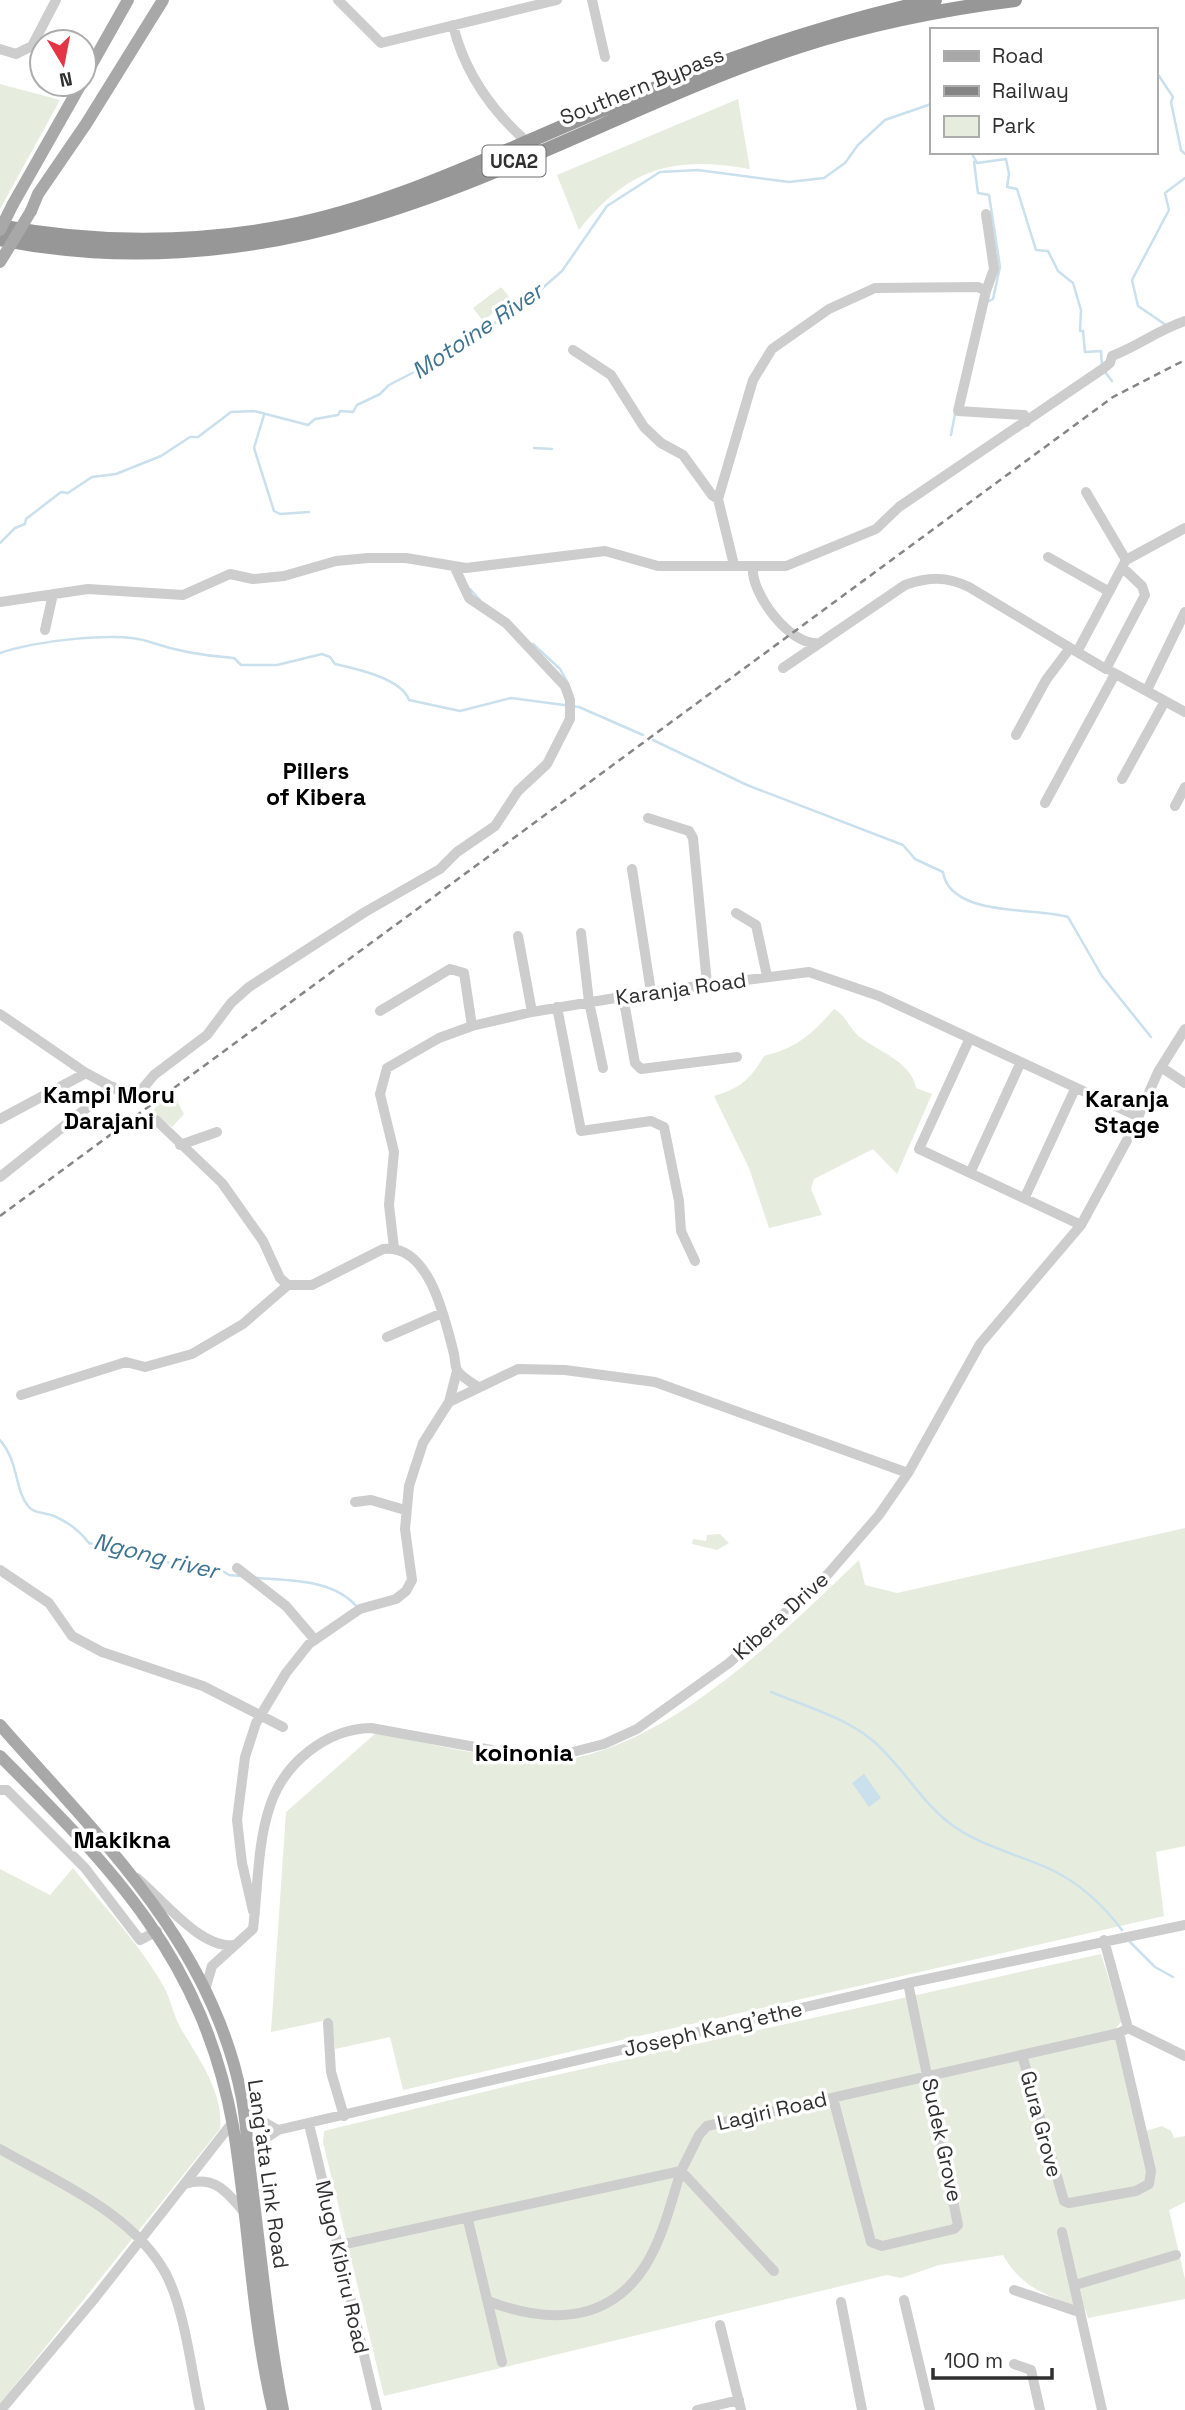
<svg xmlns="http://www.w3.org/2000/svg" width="1185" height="2410" viewBox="0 0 1185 2410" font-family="'Space Grotesk',sans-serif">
<rect width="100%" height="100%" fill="#fff"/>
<path fill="#e6ecde" d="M 0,84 L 60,100 L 0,209 Z
M 738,99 L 750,169 C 673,155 628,168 579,230 L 557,175 Z
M 501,287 L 511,299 L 483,321 L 473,308 Z
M 834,1009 C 846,1015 850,1030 860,1037 C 879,1052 912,1062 916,1088 L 932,1094 L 897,1174 L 873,1149 L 814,1179 L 811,1189 L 822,1215 L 769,1228 L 749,1168 L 714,1096 C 740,1088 750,1080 764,1056 C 797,1048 812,1034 834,1009 Z
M 173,1093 L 184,1114 L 172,1127 L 152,1112 L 166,1095 Z
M 1185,1528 L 1185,1846 L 1156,1852 L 1164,1916 L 403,2090 L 390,2037 L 335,2049 L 332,2019 L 271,2032 L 286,1812 L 376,1733 C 423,1742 470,1754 517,1759 C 527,1760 539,1763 549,1762 C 666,1751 778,1637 859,1560 L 865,1585 L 897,1593 Z
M 720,1534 L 729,1543 L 717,1550 L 692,1544 L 693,1539 L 706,1541 L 707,1535 Z
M 73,1868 C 104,1907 140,1944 164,1987 C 171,2000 173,2014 180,2027 C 198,2058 224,2092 220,2129 L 0,2404 L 0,1869 L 50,1895 Z
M 1101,1954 L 1122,2021 L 1117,2027 L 1144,2127 L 1146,2131 L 1162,2126 L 1171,2131 L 1174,2138 L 1185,2136 L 1185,2202 L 1169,2210 L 1185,2279 L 1185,2299 L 1088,2318 L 1085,2309 C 1051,2298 1021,2288 1003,2255 L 939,2265 L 901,2278 L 887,2275 L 384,2396 L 323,2142 L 324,2131 L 520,2083 Z"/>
<path fill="#cae0ec" d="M 864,1774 L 881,1798 L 869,1807 L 852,1783 Z"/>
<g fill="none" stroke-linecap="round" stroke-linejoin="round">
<path stroke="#cae0ec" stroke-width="2.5" d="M 1155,70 L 1173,97 L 1171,102 L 1181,150 L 1185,154
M 971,152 L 977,163 L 1006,159 L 1009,174 L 1007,187 L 1017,189 L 1036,250 L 1048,251 L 1058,271 L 1073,283 L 1081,310 L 1080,331 L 1083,331 L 1085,352 L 1101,351 L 1102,366
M 974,162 L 978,193 L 989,195 L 1000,267 L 993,299 L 987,302
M 1166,325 L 1138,306 L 1132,280 L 1169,210 L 1165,193 L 1185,178
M 1105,372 L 1112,381
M 264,415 L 254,448 L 274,511 L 280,514 L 309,512
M 951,435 L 955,414
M 534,448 L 552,449
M 0,543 L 15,528 L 25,524 L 26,519 L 61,492 L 68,493 L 92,477 L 116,474 L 161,456 L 190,437 L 198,437 L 231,412 L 254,411 L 308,425 L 315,419 L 338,415 L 340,411 L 353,412 L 357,405 L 380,394 L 389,385 L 422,368 L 445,346 L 473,331 L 489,328 L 519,302 L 529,300 L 562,271 L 607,206 L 660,172 L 698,170 L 789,182 L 824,178 L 845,163 L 858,145 L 885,120 L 931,104
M 470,589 L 480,600
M 533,644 L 560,669 L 568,683
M 0,653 C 32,642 118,630 150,642 C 176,651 205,656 234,658 L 241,665 L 277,665 L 322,654 L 330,657 L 335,664 C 358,669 402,679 409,700 L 460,711 L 511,698 L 579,707 L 643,735
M 653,740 L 747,785 L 903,845 L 915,859 L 943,872 C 950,918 1037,907 1068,917 L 1102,976 L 1151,1037
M 0,1440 C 19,1462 14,1488 28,1506 C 34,1514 45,1512 54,1516 C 68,1522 79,1530 89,1543 L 199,1570 L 215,1566 L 229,1575 L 240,1576
M 257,1578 C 292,1581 334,1579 358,1608
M 771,1692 C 805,1706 844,1717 872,1740 C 900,1763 919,1799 948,1822 C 980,1847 1019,1854 1054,1871 C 1082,1885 1103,1905 1122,1930
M 1130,1942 L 1155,1967 L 1173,1977"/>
<path stroke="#cdcdcd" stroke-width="10" d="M 338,0 L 381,43 L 557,0
M 592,0 L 605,57
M 453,25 C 464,71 492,111 527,142
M 0,49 L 16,54 L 32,46 L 56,0
M 986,291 L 994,269 L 986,214
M 573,350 L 611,375 L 644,427 L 661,443 L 683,455 L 712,495 L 718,499
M 1086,492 L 1126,560
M 1048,557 L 1108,591
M 734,565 L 718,499 L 753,380 L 772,349 L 829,309 L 875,288 L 978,287 L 986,291 L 958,411 L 1024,415 L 1026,422
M 753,567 C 750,592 790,647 819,643
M 1124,569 L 1142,586 L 1145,595 L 1106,669 L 1077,652 L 1126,560 L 1185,528
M 0,602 L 88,589 L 183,595 L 230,574 L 253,579 L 284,576 L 336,561 L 368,558 L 406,558 L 466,568 L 605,551 L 658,566 L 786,566 L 876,529 L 899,507 L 1104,368 L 1110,363 L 1112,356 C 1138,346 1158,330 1185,321
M 45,630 L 53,594
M 783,668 L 905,585 C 929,577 946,576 969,587 L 1077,652
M 1112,672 L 1185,712
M 1147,690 L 1185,612
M 1016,735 L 1046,680 L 1070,648
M 1122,779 L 1165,701
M 1045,803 L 1115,674
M 1175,806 L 1185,787
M 648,818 L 689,831 L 693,838 L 707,984
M 632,869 L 651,992
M 736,913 L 756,925 L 767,976
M 581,933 L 589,1002 L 603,1068
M 518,936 L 532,1012
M 623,996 L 635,1063 L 641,1069 L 737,1057
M 557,1007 L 581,1131 L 651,1121 L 664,1127 L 679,1201 L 681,1231 L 695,1261
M 380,1011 L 450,969 L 464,973 L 472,1026
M 0,1014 L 86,1073 L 134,1099 L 154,1075 L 207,1035 L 231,1003 L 249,987 L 365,912 L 440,869 L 457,852 L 495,826 L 518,791 L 547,764 L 570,719 L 570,700 L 565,686 L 506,623 L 469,598 L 455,568
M 969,1040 L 919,1149 L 1081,1225
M 1161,1067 L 1185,1083
M 0,1119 L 86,1073
M 156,1120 L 222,1183 L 263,1241 L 280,1278 L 288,1285 L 312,1285 L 383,1249 C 430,1243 445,1320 454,1354 C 455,1358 455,1366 457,1370 C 460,1376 472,1383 478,1387
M 180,1145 L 217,1132
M 971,1171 L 1020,1064
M 0,1177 L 113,1087
M 1025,1197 L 1075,1089
M 394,1248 L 389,1205 L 394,1152 L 380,1094 L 387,1068 L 439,1038 L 472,1026 L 532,1012 L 651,992 L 809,972 L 879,996 L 1139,1117
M 387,1337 L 442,1313
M 21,1395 L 126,1362 L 145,1367 L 192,1354 L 243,1324 L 288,1285
M 449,1402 L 518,1369 L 565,1370 L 655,1382 L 908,1473
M 355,1502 L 371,1500 L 405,1510
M 237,1568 L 286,1606 L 315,1640
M 0,1570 L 49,1603 L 72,1636 L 102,1652 L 203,1686 L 283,1727
M 0,1790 L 7,1790 L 85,1868 L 140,1940 L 157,1931
M 137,1878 C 162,1899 201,1949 233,1945
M 253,1911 L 242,1863 L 237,1820 L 245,1757 L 256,1723 L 286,1673 L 309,1644 L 360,1609 L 396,1599 L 406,1591 L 412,1580 L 405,1529 L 409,1486 L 423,1443 L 449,1402 L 457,1371
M 1104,1940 L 1128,2028
M 205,1990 L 212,1966 L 253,1929 C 258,1889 257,1844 270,1806 C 284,1763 326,1729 371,1728 L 513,1754 L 565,1754 L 604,1744 L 637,1729 L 729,1663 L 828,1574 L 879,1515 L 908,1473 L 980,1344 L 1081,1225 L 1132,1131 L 1158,1072 L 1185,1029
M 328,2023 L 331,2072 L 344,2116
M 1022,2055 L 1064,2201 L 1069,2203 L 1136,2191 L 1149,2184 L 1151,2171 L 1119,2033
M 833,2098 L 871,2242 L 882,2246 L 954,2229 L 958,2225 L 908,1983
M 244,2111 L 278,2130
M 309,2124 L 377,2410
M 0,2149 C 57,2182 133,2213 166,2274 C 185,2311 191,2369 200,2410
M 248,2150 L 278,2130 L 908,1983 L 1185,1925
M 185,2184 C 215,2175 227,2192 244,2212
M 468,2220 L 502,2362
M 1062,2232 L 1102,2410
M 336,2246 L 681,2171 L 699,2135 L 707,2126 L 1119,2033 L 1128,2028 L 1185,2056
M 1075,2285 L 1176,2255
M 1014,2290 L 1079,2312
M 904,2300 L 930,2410
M 488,2301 C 545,2323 608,2325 645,2266 C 663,2238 671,2202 681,2171 L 774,2271
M 841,2302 L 862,2410
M 720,2325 L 741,2410
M 1014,2364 L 1031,2370 L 1040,2410
M 1,2410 L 95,2298 L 232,2123
M 697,2410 L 739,2400"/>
<path stroke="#a8a8a8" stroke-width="12" d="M 84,78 L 128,0
M 13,204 L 81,84
M 31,211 L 38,194 L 86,124 L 163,0
M 0,1725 C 99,1838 213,1944 242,2099 C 246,2120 247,2141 249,2162 C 260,2245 267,2328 283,2410
M 0,1756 C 114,1870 203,1960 233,2126 C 249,2220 251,2317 273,2410"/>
<path stroke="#979797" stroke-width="14" d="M 0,226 C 93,244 191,244 283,227 C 383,208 478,163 571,123 C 690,72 809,27 935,0
M 0,239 C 118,263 242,254 357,220 C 509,177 648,96 797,47 C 868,24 942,9 1015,0"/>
<path stroke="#858585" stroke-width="2.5" stroke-dasharray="7 5" stroke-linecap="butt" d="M 0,1216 L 1113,397 L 1185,360"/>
<path stroke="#a8a8a8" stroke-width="12" d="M 0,230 L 13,204
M 0,262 L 31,211"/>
</g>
<g text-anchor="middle" stroke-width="7" stroke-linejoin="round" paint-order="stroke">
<rect fill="#fff" stroke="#6e6e6e" stroke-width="2" x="482.5" y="145.5" width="63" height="31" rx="5"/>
<g font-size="19" font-weight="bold" fill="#303030">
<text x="514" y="168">UCA2</text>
</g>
<g font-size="21" fill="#303030" stroke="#fff">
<text transform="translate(642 86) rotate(-22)" y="7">Southern Bypass</text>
<text transform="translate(681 989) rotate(-8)" y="7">Karanja Road</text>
<text transform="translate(781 1616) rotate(-42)" y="7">Kibera Drive</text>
<text transform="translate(713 2029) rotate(-13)" y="7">Joseph Kang'ethe</text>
<text transform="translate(772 2111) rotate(-13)" y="7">Lagiri Road</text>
<text transform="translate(1041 2124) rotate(75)" y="7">Gura Grove</text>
<text transform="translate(942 2140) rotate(78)" y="7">Sudek Grove</text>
<text transform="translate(268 2174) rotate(82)" y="7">Lang'ata Link Road</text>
<text transform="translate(342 2267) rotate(77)" y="7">Mugo Kibiru Road</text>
</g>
<g font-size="23" font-style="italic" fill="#3e7491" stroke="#fff">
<text transform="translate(477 331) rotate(-34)" y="8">Motoine River</text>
<text transform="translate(156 1556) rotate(14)" y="8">Ngong river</text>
</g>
<g font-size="23" font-weight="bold" fill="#000" stroke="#fff">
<text x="316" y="779">Pillers<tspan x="316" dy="26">of Kibera</tspan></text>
<text x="109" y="1103">Kampi Moru<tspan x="109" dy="26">Darajani</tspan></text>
<text x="1127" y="1107">Karanja<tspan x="1127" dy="26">Stage</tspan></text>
</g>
<g font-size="24" font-weight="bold" fill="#000" stroke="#fff">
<text x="524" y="1761">koinonia</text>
<text x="122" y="1848">Makikna</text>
</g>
</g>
<rect x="930" y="28" width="228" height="126" fill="#ffffff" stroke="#acacac" stroke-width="2"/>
<rect x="944" y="51" width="35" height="10" fill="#a8a8a8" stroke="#acacac" stroke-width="2"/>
<text x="992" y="63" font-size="21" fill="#303030">Road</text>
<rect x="944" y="86" width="35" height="10" fill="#858585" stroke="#acacac" stroke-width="2"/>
<text x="992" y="98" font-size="21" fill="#303030">Railway</text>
<rect x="944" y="116" width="35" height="21" fill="#e6ecde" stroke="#acacac" stroke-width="2"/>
<text x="992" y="133" font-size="21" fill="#303030">Park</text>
<g transform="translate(63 63) rotate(170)"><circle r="33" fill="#ffffff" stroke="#acacac" stroke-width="2"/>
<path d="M0-5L12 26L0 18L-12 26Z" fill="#e43547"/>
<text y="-10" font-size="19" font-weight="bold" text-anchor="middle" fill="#303030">N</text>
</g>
<path d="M933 2368v10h119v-10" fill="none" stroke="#303030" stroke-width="3.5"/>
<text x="944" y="2368" font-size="21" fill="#303030" stroke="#ffffff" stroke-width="5" paint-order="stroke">100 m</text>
</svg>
